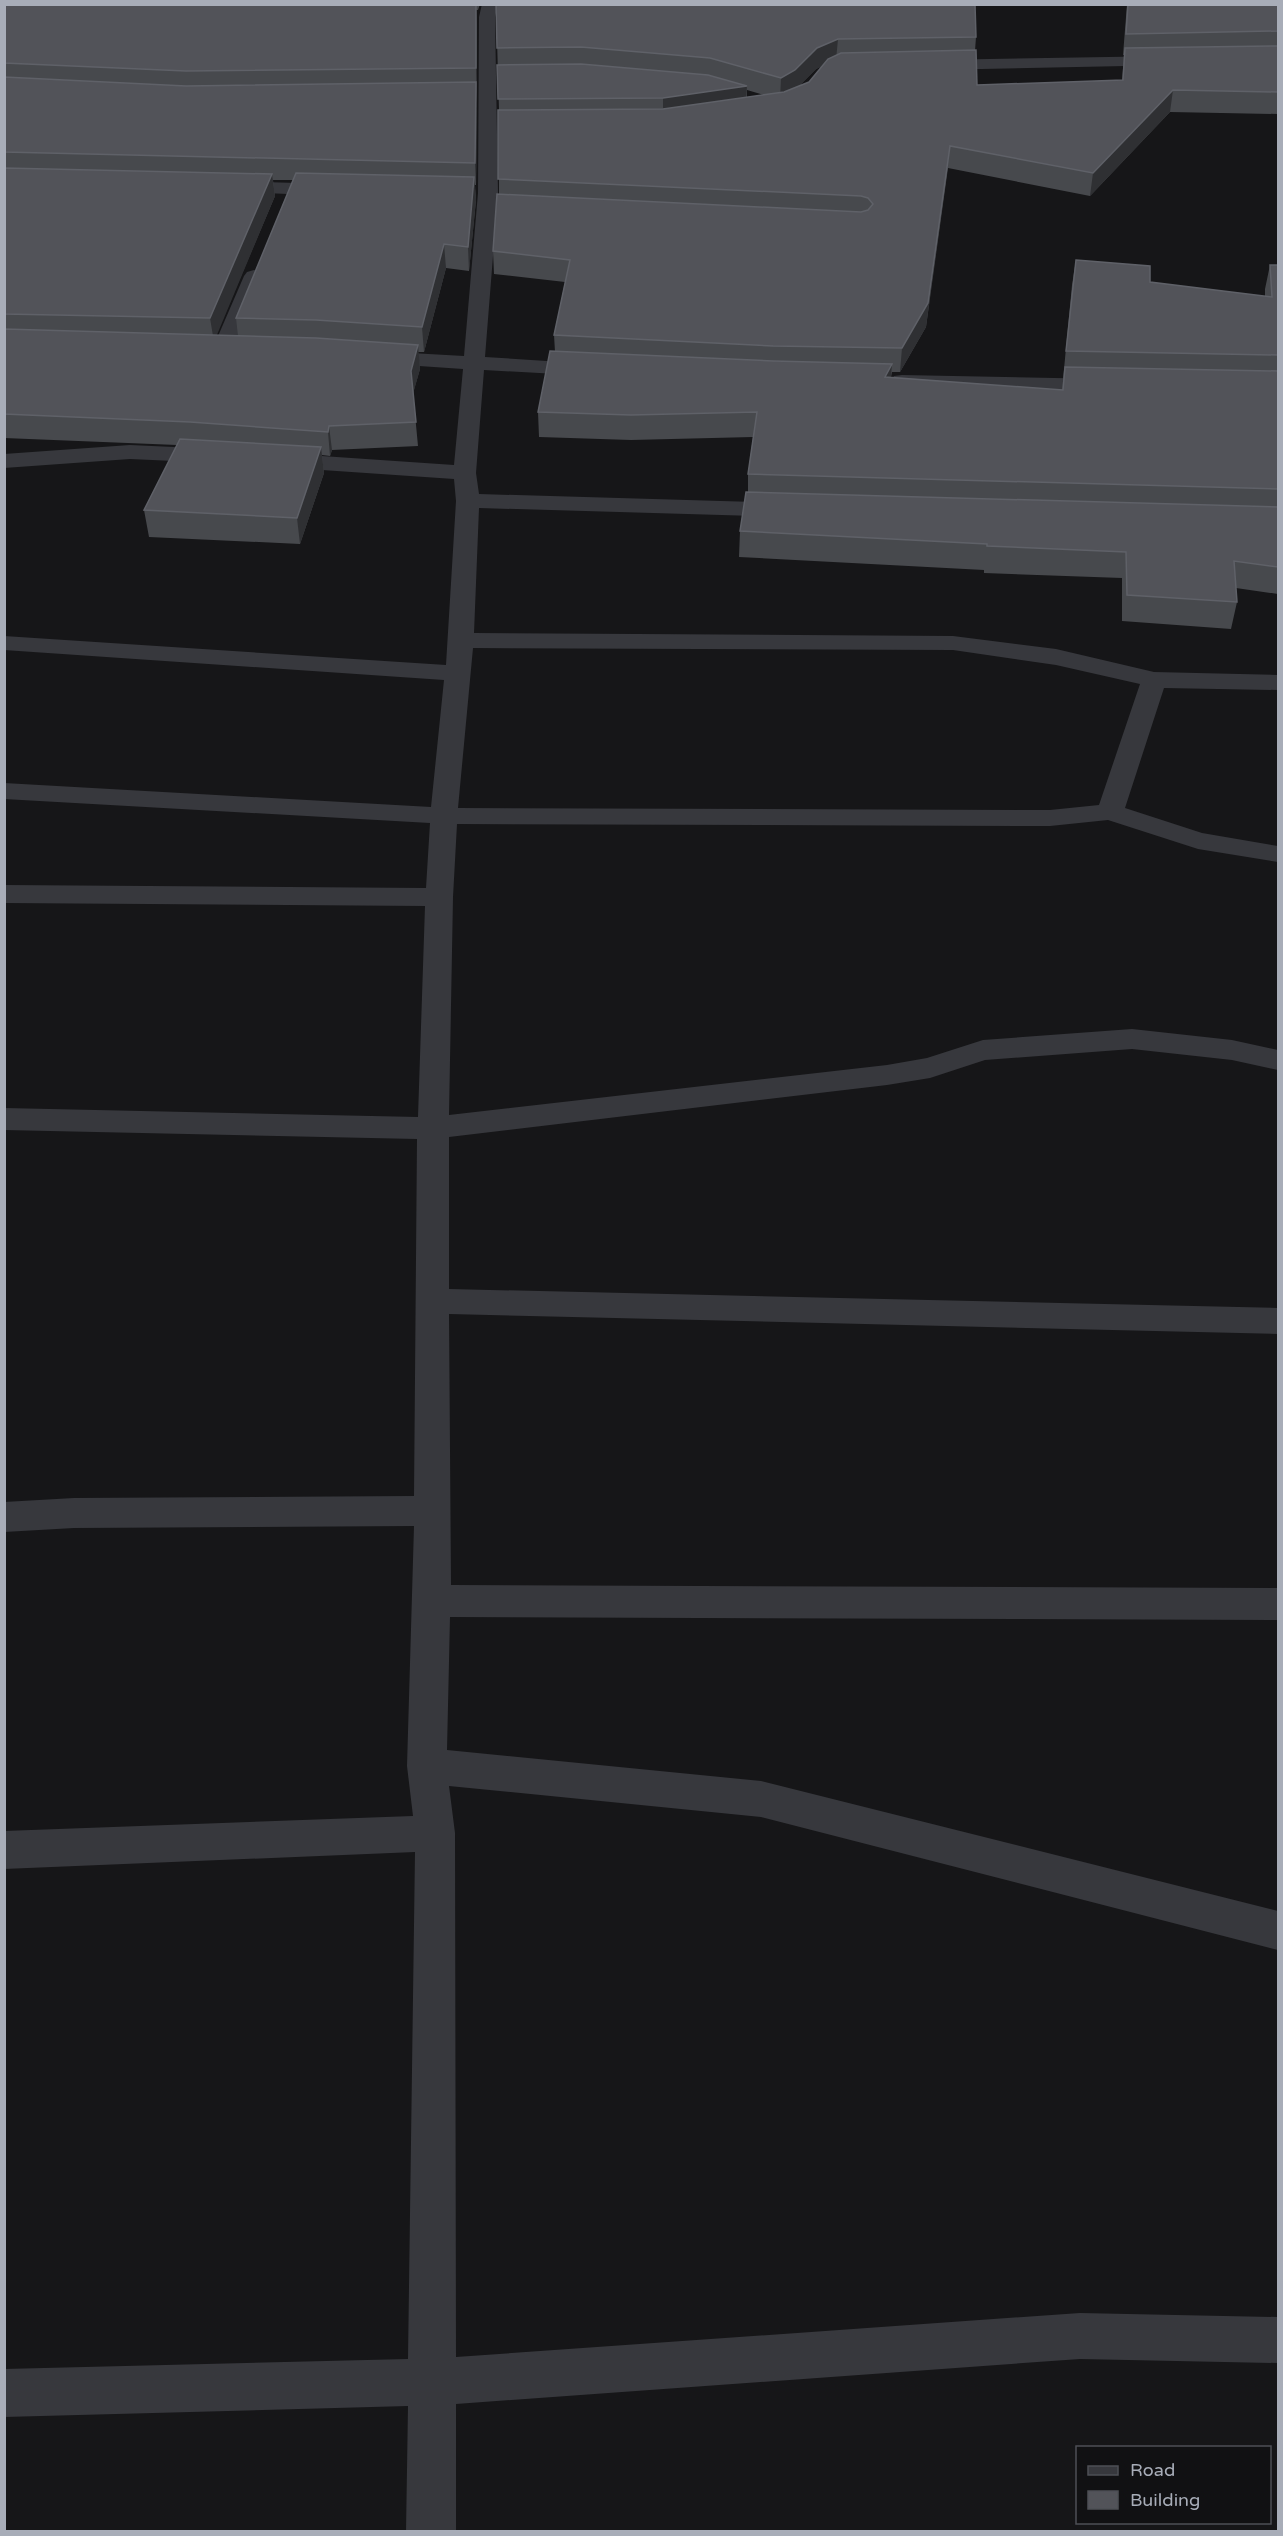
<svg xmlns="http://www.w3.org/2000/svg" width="1283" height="2536" viewBox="0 0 1283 2536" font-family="'Varela Round',sans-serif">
<rect width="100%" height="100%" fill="#161618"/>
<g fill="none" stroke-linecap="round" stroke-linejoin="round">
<path fill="#37383d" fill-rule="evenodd" d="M 482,4 L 498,4 L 495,17 L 498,193 L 485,357 L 593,364 L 601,365 L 604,370 L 601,375 L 593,376 L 484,370 L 476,473 L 479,494 L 788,503 L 796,505 L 800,510 L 796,515 L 788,517 L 479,508 L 474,633 L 953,636 L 1056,649 L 1154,672 L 1278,675 L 1278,690 L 1164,688 L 1125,808 L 1202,833 L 1278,846 L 1278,862 L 1198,849 L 1108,820 L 1050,826 L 457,824 L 453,897 L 449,1115 L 887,1065 L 927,1058 L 983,1040 L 1132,1029 L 1232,1040 L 1278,1050 L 1278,1070 L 1232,1060 L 1132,1049 L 985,1060 L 930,1078 L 887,1085 L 449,1137 L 449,1289 L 1278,1308 L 1278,1334 L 449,1314 L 451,1585 L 1278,1588 L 1278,1620 L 450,1617 L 447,1750 L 761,1781 L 1278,1911 L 1278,1950 L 761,1817 L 449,1786 L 455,1833 L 456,2357 L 1080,2313 L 1278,2317 L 1278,2363 L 1080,2359 L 456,2404 L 456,2532 L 406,2532 L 408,2406 L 4,2417 L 4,2369 L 408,2359 L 415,1852 L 4,1869 L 4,1831 L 413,1816 L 407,1766 L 414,1526 L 74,1528 L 4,1532 L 4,1502 L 74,1498 L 414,1496 L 417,1139 L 4,1130 L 4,1108 L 418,1117 L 425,906 L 4,903 L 4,885 L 426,888 L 430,823 L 4,799 L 4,783 L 431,807 L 444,680 L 4,650 L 4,636 L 446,665 L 456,501 L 454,479 L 278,467 L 270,465 L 267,460 L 270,455 L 278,453 L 454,465 L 463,369 L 375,363 L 368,361 L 364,357 L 368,353 L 375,351 L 464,356 L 478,193 L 479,17 ZM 473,648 L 953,650 L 1056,665 L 1140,684 L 1099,805 L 1050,810 L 458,808 Z
M 1169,56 L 1175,57 L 1178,61 L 1175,65 L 932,70 L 926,69 L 923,65 L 926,61 L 932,60 Z
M 228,181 L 333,184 L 340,186 L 342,190 L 340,194 L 333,196 L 221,191 L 219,187 L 221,183 Z
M 254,270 L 261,272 L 264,276 L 234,350 L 230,354 L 223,356 L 216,354 L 212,350 L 244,276 L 247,272 Z
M 902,375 L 1106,379 L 1114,380 L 1117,385 L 1114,390 L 1106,391 L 894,386 L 891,381 L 894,376 Z
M 130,445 L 218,449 L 226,451 L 229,456 L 226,461 L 218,463 L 130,459 L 4,468 L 4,454 Z"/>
</g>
<path fill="#47494d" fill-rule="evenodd" d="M 4,4 L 480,4 L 478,10 L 476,10 L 477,103 L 476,185 L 475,185 L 476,200 L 469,271 L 446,268 L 424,352 L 418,352 L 420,369 L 413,393 L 418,446 L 332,450 L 330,456 L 322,455 L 324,473 L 300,544 L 149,537 L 144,510 L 177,445 L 4,438 ZM 273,180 L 293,180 L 236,318 L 238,336 L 216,335 L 275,196 Z
M 496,4 L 976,37 L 975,51 L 977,85 L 1122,81 L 1124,55 L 1123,55 L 1127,4 L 1278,4 L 1278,114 L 1170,112 L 1090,196 L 948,168 L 926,327 L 900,372 L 892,372 L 891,377 L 1062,390 L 1072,285 L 1076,260 L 1150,282 L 1265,297 L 1265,289 L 1270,265 L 1278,265 L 1278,594 L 1236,588 L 1237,602 L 1231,629 L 1122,621 L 1122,578 L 984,573 L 984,570 L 739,557 L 740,531 L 748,492 L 748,474 L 753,437 L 631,440 L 539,437 L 538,412 L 555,352 L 554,335 L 565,282 L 494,274 L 493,251 L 499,195 L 499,110 ZM 822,66 L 809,82 L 799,86 L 816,69 ZM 747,90 L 764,95 L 747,97 Z"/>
<path fill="#2f3033" d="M 476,4 L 477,24 L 477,89 L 476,68 Z
M 838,39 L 836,60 L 816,69 L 794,91 L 780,100 L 781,78 L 817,48 Z
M 476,82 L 477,103 L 476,185 L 475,163 Z
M 747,86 L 746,104 L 663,117 L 663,98 Z
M 1173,90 L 1170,112 L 1090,196 L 1093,173 Z
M 950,146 L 926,327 L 900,372 L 902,348 Z
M 272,174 L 275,196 L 214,342 L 210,318 Z
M 474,177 L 476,200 L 469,271 L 468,247 Z
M 444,244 L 446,268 L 424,352 L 422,327 Z
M 418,345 L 420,369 L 413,394 L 411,371 Z
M 892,364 L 890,389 L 885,377 Z
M 329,426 L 332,450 L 330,456 L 328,432 Z
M 321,447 L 324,473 L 300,544 L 297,518 Z"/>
<path fill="#525359" stroke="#5f6168" stroke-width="1.5" d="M 4,4 L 476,4 L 476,68 L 186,71 L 4,63 Z
M 496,4 L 975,4 L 976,37 L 838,39 L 817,48 L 795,70 L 781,78 L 710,58 L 581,47 L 497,48 Z
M 1128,4 L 1278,4 L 1278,31 L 1126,34 Z
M 1278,46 L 1278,92 L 1173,90 L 1093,173 L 950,146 L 928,303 L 902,348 L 773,346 L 554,335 L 570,260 L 493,251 L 497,194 L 861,212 L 868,210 L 873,204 L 868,198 L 861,196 L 498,179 L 498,110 L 663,109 L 784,92 L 809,82 L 828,59 L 841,53 L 976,50 L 977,85 L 1123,80 L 1125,48 Z
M 581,64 L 708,75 L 747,86 L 663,98 L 498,99 L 497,65 Z
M 4,77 L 186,86 L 476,82 L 475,163 L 4,152 Z
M 4,168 L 272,174 L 210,318 L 4,314 Z
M 296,173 L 474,177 L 468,247 L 444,244 L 422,327 L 316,320 L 236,318 Z
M 1076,260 L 1150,266 L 1150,282 L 1272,297 L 1270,265 L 1278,265 L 1278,355 L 1066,351 Z
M 4,329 L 316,338 L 418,345 L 411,371 L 416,422 L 329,426 L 328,432 L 190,422 L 4,414 Z
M 550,351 L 773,361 L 892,364 L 885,377 L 1063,390 L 1065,367 L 1278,371 L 1278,489 L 748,474 L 757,412 L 631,415 L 538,412 Z
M 180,439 L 321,447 L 297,518 L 144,510 Z
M 746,492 L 1278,507 L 1278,567 L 1234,561 L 1237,602 L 1127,595 L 1126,552 L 987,546 L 987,544 L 740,531 Z"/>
<rect width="1283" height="2536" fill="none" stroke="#a8adb8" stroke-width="12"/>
<rect x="1076" y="2446" width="195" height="78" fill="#111113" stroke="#4d4f55" stroke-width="1.5"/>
<rect x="1088" y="2466" width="30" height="9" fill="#37383d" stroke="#4d4f55" stroke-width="1.5"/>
<text x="1130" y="2476" font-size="18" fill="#a8adb8">Road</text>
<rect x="1088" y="2491" width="30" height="18" fill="#525359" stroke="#4d4f55" stroke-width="1.5"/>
<text x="1130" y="2506" font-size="18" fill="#a8adb8">Building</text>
</svg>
